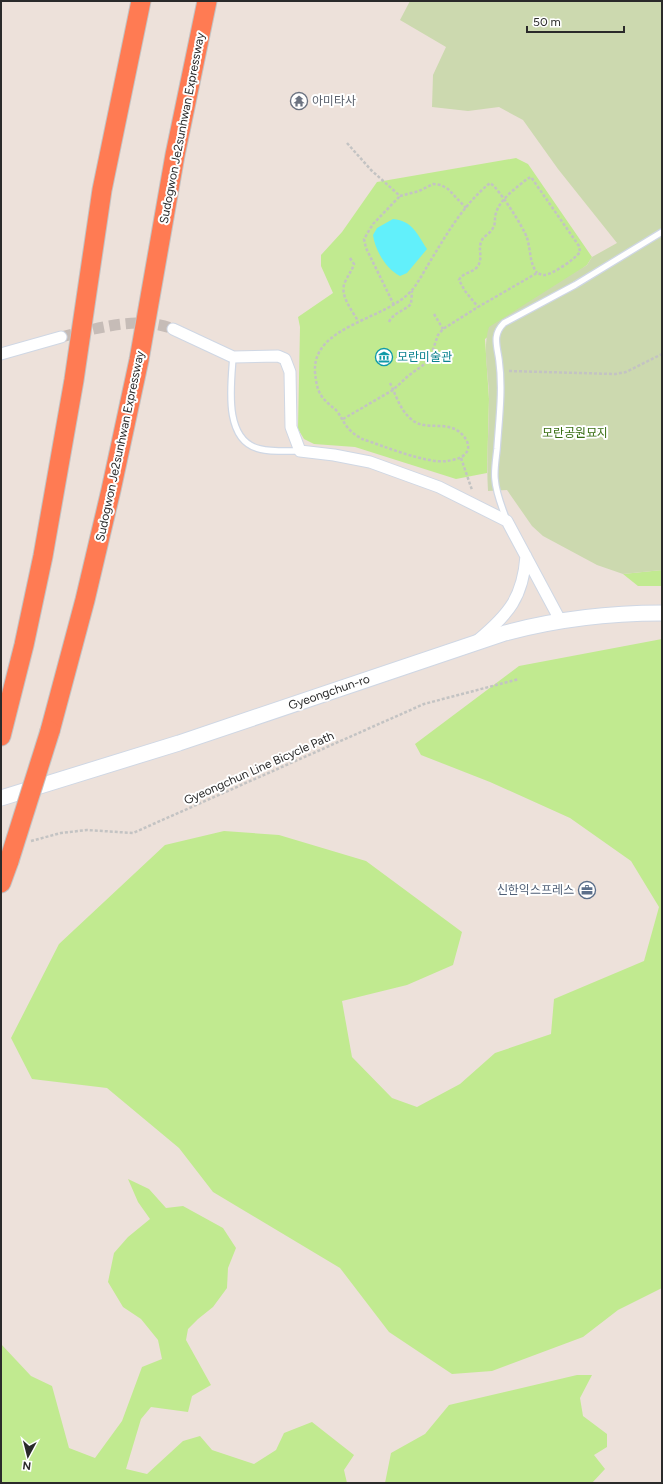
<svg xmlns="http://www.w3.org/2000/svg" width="663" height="1484" viewBox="0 0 663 1484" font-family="Figtree,'Noto Sans KR',sans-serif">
<rect width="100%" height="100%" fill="#ede1da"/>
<path fill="#c1ea90" d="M 516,158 L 528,164 L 592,257 L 587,265 L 485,339 L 489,399 L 487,473 L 456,479 L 355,447 L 314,444 L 304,439 L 298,429 L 300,327 L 298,317 L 333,293 L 321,266 L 321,255 L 342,232 L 377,182 Z
M 662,570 L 662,586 L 638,586 L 623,574 Z
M 662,639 L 662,1288 L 618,1310 L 583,1337 L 492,1371 L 452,1374 L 389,1332 L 340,1268 L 213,1192 L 179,1148 L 107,1088 L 32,1079 L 11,1038 L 59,944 L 165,845 L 224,831 L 279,835 L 366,861 L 462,932 L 453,965 L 407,985 L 342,1001 L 352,1057 L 392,1098 L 417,1107 L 460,1084 L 495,1053 L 551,1034 L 554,999 L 644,961 L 659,907 L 631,861 L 570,818 L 490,782 L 421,755 L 415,744 L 519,666 Z
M 128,1179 L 149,1189 L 166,1208 L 183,1206 L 223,1228 L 236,1248 L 228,1268 L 227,1288 L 213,1307 L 198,1319 L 188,1329 L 186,1340 L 211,1385 L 192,1396 L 188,1412 L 151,1407 L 141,1419 L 126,1469 L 147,1474 L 183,1441 L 200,1436 L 212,1450 L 254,1464 L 276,1450 L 284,1433 L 312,1422 L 354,1455 L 344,1470 L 347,1483 L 1,1483 L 1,1344 L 31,1376 L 52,1386 L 69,1448 L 95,1458 L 122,1421 L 142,1367 L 162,1359 L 158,1340 L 141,1319 L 123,1307 L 108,1282 L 114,1253 L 128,1237 L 150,1219 L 138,1202 Z
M 577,1375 L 592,1375 L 580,1398 L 583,1416 L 607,1434 L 607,1447 L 594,1455 L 605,1469 L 592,1483 L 385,1483 L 391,1453 L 425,1434 L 449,1405 Z"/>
<path fill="#ccd9af" d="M 410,1 L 662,1 L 662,570 L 623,574 L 597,565 L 543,536 L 532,526 L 507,490 L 488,491 C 486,460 489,429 489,398 C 489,375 482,349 489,327 L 587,265 L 592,257 L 617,243 L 558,169 L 523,120 L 499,107 L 468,111 L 432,107 L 433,75 L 446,47 L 400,20 Z"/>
<path fill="#62f0fb" d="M 393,219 C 413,221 417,234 427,249 L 407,273 L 400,276 C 386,269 375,250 373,235 L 377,228 Z"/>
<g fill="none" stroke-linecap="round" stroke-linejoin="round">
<path stroke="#c6bcb7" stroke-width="11" stroke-dasharray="11 5.5" stroke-linecap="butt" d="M 61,337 C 95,329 139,315 173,329"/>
<g stroke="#cfd7e4" stroke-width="8">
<path id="lane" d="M 233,357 C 231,385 223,441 260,449 C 272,452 287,451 300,451
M 507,521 C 502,507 496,494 495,479 C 494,470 496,459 497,449 C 499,419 503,389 499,360 C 497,345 492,335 504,323 L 575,285 L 662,232"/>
</g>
<g stroke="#cfd7e4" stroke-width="13">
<path id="street" d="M 173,329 L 233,357 L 278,356 L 285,359 L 290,372 L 291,427 L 300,451 L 334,455 L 370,462 L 439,487 L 507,521 L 560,620
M 1,354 L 61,337
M 478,640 C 509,614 523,597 526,556"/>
</g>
<g stroke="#cfd7e4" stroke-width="17">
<path id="secondary" d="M 1,798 L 179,743 L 505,633 C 557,619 609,613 662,613"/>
</g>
<g stroke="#c3c3c3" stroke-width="21">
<path id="highway" d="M 50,731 L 85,600 L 111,490 L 139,360 L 175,155 L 207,1
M 1,736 L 24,645 L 43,556 L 74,380 L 102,190 L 141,1
M 1,883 L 9,861"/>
</g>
<path stroke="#c3c3c3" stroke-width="2.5" stroke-dasharray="3 2" stroke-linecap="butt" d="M 347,143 L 371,170 L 400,196 L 419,191 L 433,184 L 441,185 L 448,189 L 466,208
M 350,258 L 354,264 C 352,271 348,275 345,282 C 339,295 352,310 358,321
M 394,305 L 366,248 L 364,239 L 373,224 L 400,196
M 434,314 L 443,329
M 389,322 C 393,313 404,311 411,304 L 412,291
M 509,371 L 615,374 L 626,372 L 662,354
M 390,383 C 396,395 400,410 411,419 C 423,430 438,423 452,428 C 462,431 475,446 464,455 C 460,459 453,460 447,461 C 426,464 384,446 362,439 C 357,436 351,432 348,428 C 343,422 341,416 336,410 C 320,397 317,393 315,372 C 312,325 387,320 412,290 C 418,283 423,273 428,265 C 446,235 463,205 490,183 C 498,187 524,228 527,238 C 531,250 529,262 537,273
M 343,419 L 393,390 L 408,376 L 426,363 L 430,358 L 438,335 L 443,329 L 478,307 L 537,273 C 540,274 542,275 544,275 C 552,275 575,259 580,252 L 579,246 L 531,177 L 527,179 C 516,188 500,199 496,213 C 494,218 496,224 493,228 C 490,234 483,236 481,242 C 478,250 483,257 478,266 C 473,273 463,272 459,280 L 465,291 L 478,307
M 461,458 L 472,490
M 31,841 L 61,833 L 87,830 L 133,833 L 424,704 L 519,679"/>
<use href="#lane" stroke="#fff" stroke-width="5.5"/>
<use href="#street" stroke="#fff" stroke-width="11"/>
<use href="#secondary" stroke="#fff" stroke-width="15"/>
<use href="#highway" stroke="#ff7b53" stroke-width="19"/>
<g stroke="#c3c3c3" stroke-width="21" stroke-linecap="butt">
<path id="highway-bridge" d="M 9,861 L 50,731"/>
</g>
<use href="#highway-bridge" stroke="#ff7b53" stroke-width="19"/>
</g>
<defs>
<g id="temple-ring" transform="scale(0.9)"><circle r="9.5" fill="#fff" stroke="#6b7280" stroke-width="1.5"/><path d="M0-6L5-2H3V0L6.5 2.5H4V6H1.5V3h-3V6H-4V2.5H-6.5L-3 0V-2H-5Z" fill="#6b7280"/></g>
<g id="museum-ring" transform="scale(0.9)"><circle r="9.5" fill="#fff" stroke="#0f9aa8" stroke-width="1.5"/><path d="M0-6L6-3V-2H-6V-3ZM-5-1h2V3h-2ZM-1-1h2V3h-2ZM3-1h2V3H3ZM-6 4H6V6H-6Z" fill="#0f9aa8"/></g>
<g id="office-ring" transform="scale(0.9)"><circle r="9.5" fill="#fff" stroke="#5c6f8a" stroke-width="1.5"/><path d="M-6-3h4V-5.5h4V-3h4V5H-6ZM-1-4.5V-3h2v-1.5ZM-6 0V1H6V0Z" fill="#5c6f8a"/></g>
</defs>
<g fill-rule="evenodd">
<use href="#temple-ring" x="299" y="101"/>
<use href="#museum-ring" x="384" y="357"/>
<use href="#office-ring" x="587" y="890"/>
</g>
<g text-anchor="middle" stroke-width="4" stroke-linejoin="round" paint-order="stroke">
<g font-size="12" fill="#5b616d" stroke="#fff" text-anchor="start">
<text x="312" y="105">아미타사</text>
</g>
<g font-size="12" fill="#2a2a2a" stroke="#fff">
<text transform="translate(182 128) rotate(-79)" y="4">Sudogwon Je2sunhwan Expressway</text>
<text transform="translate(120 446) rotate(-78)" y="4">Sudogwon Je2sunhwan Expressway</text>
<text transform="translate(329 692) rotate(-19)" y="4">Gyeongchun-ro</text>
<text transform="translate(259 768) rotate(-24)" y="4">Gyeongchun Line Bicycle Path</text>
</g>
<g font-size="12" fill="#0d838f" stroke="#fff" text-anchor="start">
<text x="397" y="361">모란미술관</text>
</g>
<g font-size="12" fill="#386e12" stroke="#fff">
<text x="575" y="437">모란공원묘지</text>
</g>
<g font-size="12" fill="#4e5e75" stroke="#fff" text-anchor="end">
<text x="574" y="894">신한익스프레스</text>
</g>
</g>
<rect width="663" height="1484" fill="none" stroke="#2a2a2a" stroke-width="4"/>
<g transform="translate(28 1456) rotate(187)" stroke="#ffffff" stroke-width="3" paint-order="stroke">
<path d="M0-3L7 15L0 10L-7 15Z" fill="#2a2a2a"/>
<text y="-6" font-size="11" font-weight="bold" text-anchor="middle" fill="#2a2a2a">N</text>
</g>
<path d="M527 26v6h97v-6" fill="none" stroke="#2a2a2a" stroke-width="2"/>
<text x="533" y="26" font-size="12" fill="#2a2a2a" stroke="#ffffff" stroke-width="3" paint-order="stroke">50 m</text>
</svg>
